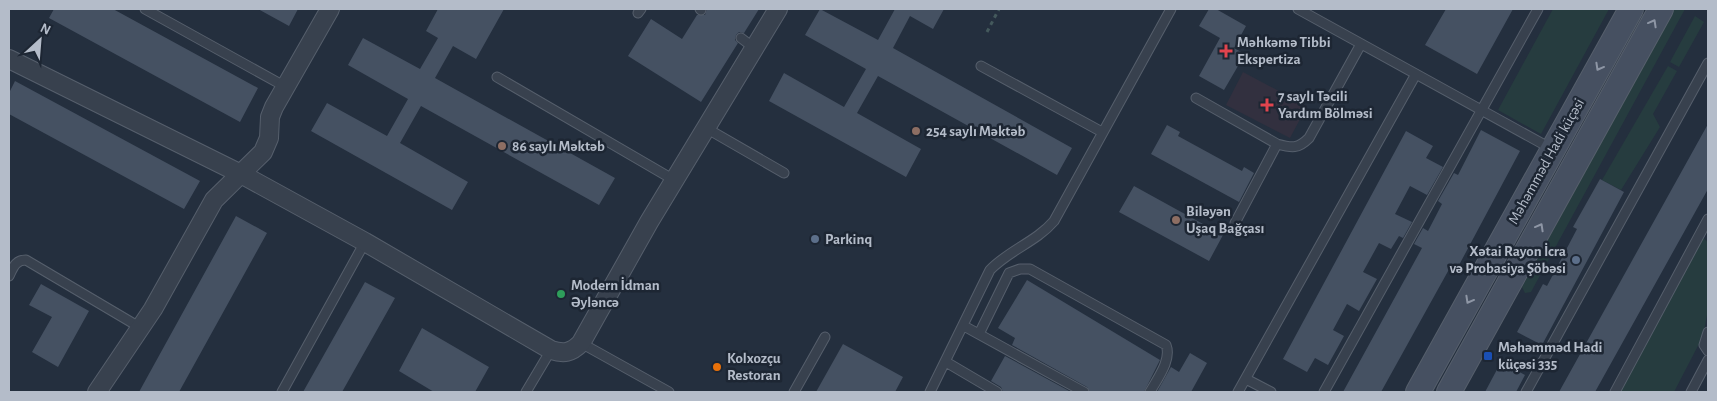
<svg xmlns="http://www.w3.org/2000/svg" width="1717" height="401" viewBox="0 0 1717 401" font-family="'Alegreya Sans',sans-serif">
<rect width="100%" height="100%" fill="#242f3e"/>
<path fill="#32303f" d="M 1243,72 L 1307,106 L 1290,138 L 1226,105 Z"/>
<path fill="#263c3f" d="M 1553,9 L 1609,9 L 1541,134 L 1498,110 Z
M 1674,9 L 1685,9 L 1531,292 L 1525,293 L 1522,287 Z
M 1695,16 L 1704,22 L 1679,67 L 1670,62 Z
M 1668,66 L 1677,71 L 1653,114 L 1660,127 L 1621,190 L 1602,180 Z
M 1702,237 L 1708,242 L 1708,310 L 1703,336 L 1674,392 L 1618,392 Z"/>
<path fill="#455162" d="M 54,9 L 113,9 L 258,88 L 240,122 L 49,18 Z
M 258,9 L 298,9 L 289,26 Z
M 438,9 L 504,9 L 476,59 L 453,46 L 435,78 L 615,178 L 599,205 L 421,106 L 400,143 L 468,182 L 452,210 L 311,131 L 327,103 L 387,136 L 408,99 L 348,65 L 363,38 L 420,69 L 438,38 L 426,31 Z
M 707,9 L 759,9 L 744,33 L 739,32 L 736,35 L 735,40 L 738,43 L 701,102 L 628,56 L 651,19 L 682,39 L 697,15 L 705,15 Z
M 820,9 L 878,40 L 895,9 L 944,9 L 933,29 L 910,16 L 893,48 L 1072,148 L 1057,175 L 878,76 L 857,113 L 921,149 L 906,177 L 769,101 L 784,73 L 844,107 L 866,69 L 805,35 Z
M 1209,9 L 1216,9 L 1246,26 L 1234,48 L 1245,54 L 1224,90 L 1199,76 L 1220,38 L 1199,26 Z
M 1446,9 L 1513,9 L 1477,74 L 1425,45 Z
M 15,81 L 200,181 L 184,209 L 9,114 L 9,93 Z
M 1708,124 L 1708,189 L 1639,313 L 1595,392 L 1559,392 Z
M 1167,125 L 1180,132 L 1178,136 L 1242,171 L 1244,167 L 1254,173 L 1239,202 L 1151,154 Z
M 1481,130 L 1520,151 L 1458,267 L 1452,264 L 1381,392 L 1343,392 L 1422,248 L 1414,244 L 1423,228 L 1428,231 L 1442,204 L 1438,201 L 1454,173 L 1458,175 Z
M 1406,131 L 1433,146 L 1426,158 L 1443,167 L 1427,195 L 1410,186 L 1395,214 L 1412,222 L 1403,238 L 1399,236 L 1391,249 L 1379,243 L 1363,272 L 1377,279 L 1359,311 L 1347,304 L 1333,330 L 1344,336 L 1328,365 L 1315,358 L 1307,372 L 1283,359 Z
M 1600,179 L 1624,192 L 1542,345 L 1517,332 L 1543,284 L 1547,286 L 1577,229 L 1573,227 Z
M 1134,186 L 1223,235 L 1209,261 L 1119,212 Z
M 236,216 L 267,233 L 179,392 L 139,392 Z
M 1027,280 L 1160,360 L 1144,392 L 1090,392 L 1087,387 L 1012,345 L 1015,338 L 998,328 Z
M 365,282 L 395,298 L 342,392 L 303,392 Z
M 41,284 L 89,311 L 58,367 L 32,352 L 52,317 L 29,305 Z
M 422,328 L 489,367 L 475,392 L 434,392 L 399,371 Z
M 843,344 L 903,377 L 895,392 L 816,392 Z
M 1190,353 L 1207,363 L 1191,392 L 1157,392 L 1171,367 L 1179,372 Z
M 1005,356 L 1071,392 L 1003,392 L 1001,387 L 991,381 Z
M 1501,362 L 1525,375 L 1516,392 L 1485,392 Z"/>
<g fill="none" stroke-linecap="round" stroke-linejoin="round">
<g stroke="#565f6c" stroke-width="11">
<path id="lane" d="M 145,9 L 284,86
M 700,9 L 701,10
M 1298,9 L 1552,149
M 638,13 L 641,9
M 741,38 L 754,48
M 981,66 L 1102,132
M 497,77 L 674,180
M 1196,98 L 1277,144 C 1292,148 1298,149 1309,138 L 1361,44
M 706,128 L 784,173
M 1235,223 L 1277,144
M 9,276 C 13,268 15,260 26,260 L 141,328
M 964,326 L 1084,392
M 1708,332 L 1704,345 L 1708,351
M 979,334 L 1009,273 L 1020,269 L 1030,269 L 1166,345 C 1172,360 1157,379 1150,392
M 581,343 L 669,392
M 946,362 L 997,392
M 1246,379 L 1271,392
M 282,392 L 365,242
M 526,392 L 551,350
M 794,392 L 825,337
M 930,392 L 990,270 C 1009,250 1036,242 1054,221 L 1171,9
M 1238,392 L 1416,74
M 1324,392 L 1538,9
M 1526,392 L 1708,63
M 1615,392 L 1708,219
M 1691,392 L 1708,360"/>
</g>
<g stroke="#565f6c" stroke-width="20">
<path id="street" d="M 9,59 L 241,174 L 365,242 L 551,350 C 564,354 571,353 581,343 L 649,222 L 778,9
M 97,392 L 153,309 L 214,200 L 263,152 L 269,138 L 270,117 L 274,107 L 330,9"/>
</g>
<g stroke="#565f6c" stroke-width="26">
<path id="secondary" d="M 1418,392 L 1631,9
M 1449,392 L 1661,9"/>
</g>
<path stroke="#44595c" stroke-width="3" stroke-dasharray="4 4" stroke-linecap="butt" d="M 987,32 L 999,9"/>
<use href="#lane" stroke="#38414e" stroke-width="9"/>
<use href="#street" stroke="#38414e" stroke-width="18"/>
<use href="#secondary" stroke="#465061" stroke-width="24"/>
</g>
<defs><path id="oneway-chevron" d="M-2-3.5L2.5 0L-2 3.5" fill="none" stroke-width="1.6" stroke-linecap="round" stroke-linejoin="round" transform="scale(1.25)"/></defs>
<g stroke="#8e96a5">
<use href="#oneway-chevron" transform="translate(1653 23) rotate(-61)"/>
<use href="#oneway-chevron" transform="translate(1599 67) rotate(119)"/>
<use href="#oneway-chevron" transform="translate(1540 227) rotate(-61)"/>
<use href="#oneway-chevron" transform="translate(1469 300) rotate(119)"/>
</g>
<g fill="#e0444e" stroke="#1d2633" stroke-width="2">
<path d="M1223.5 43.5h5v5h5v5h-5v5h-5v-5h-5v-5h5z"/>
<path d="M1264.5 97.5h5v5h5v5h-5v5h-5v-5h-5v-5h5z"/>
</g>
<g fill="#8d6e63" stroke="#1d2633" stroke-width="2">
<circle cx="916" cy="131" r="5"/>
<circle cx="502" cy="146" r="5"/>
<circle cx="1176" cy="220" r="5"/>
</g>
<g fill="#5c6f8a" stroke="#1d2633" stroke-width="2">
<circle cx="815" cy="239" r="5"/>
<circle cx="1576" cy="260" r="5"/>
</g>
<circle fill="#2e9e5b" stroke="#1d2633" stroke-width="2" cx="561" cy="294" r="5"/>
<rect fill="#1a4fb4" stroke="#1d2633" stroke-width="2" x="1483" y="351" width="10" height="10" rx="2.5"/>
<circle fill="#e8710a" stroke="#1d2633" stroke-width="2" cx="717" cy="367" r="5"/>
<g text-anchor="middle" stroke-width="5" stroke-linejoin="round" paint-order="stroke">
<g font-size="15" font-weight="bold" fill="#b4bcc9" stroke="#1d2633" text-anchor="start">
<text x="1237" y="47">Məhkəmə Tibbi<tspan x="1237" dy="17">Ekspertiza</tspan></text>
<text x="1278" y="101">7 saylı Təcili<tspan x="1278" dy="17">Yardım Bölməsi</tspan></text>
<text x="926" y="136">254 saylı Məktəb</text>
<text x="512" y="151">86 saylı Məktəb</text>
<text x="1186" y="216">Biləyən<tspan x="1186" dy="17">Uşaq Bağçası</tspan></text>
<text x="825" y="244">Parkinq</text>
<text x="1566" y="256" text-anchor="end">Xətai Rayon İcra<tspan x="1566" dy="17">və Probasiya Şöbəsi</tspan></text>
<text x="571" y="290">Modern İdman<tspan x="571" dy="17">Əyləncə</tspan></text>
<text x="1498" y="352">Məhəmməd Hadi<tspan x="1498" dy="17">küçəsi 335</tspan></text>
<text x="727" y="363">Kolxozçu<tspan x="727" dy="17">Restoran</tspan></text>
</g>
<g font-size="15" fill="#b4bcc9" stroke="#1d2633">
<text transform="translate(1546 161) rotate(-61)" y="5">Məhəmməd Hadi küçəsi</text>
</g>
</g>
<rect width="1717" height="401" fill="none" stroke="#b4bcc9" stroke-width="20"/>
<g transform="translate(40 40) rotate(26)" stroke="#1d2633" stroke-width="4" paint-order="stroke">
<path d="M0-4L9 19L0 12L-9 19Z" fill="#b4bcc9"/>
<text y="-8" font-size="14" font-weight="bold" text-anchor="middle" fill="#b4bcc9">N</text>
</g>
</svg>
